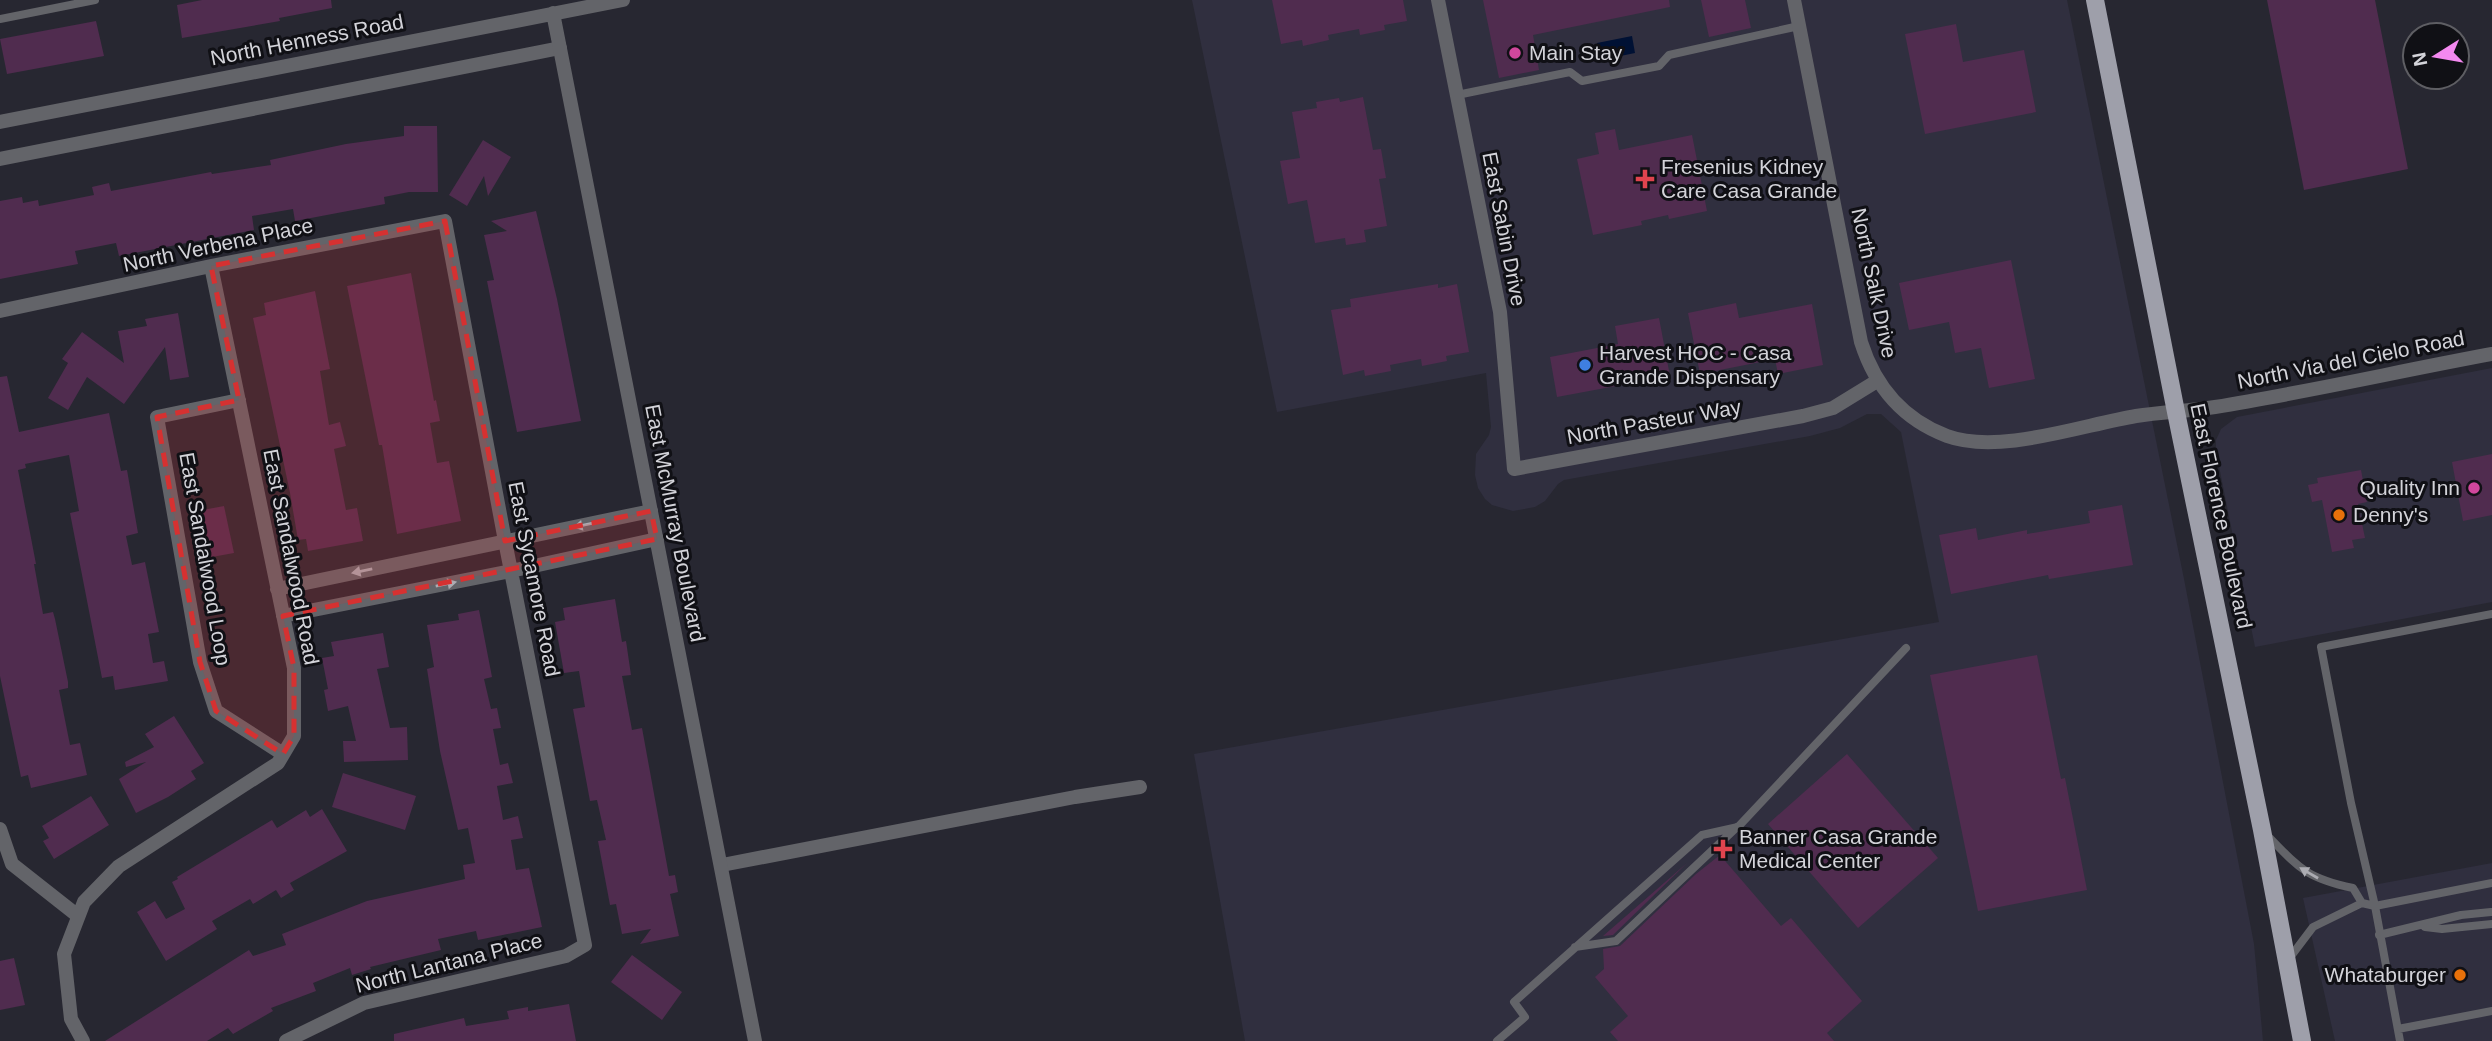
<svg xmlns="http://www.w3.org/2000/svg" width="2492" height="1041" viewBox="0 0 2492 1041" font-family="Arial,sans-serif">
<rect width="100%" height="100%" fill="#272731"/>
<path fill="#302f3f" d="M 1192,0 L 2067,0 L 2184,579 L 2254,944 L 2263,1041 L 1245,1041 L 1194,754 L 1939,622 L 1901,432 L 1881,414 L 1867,414 L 1840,428 L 1810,436 L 1564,480 L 1558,484 L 1545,501 L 1535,507 L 1513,511 L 1492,505 L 1485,499 L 1478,488 L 1475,475 L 1476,454 L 1489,435 L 1491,427 L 1486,373 L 1277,412 Z
M 2492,368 L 2492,602 L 2255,647 L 2216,451 L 2216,440 L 2221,429 L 2237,417 Z
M 2492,863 L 2492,1041 L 2335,1041 L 2303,898 Z"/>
<path fill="#001134" d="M 1632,36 L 1635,53 L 1601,60 L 1597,43 Z"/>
<path fill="#502c4f" d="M 202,0 L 331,0 L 332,8 L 279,18 L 280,21 L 182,38 L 177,5 Z
M 1272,0 L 1403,0 L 1407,21 L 1384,25 L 1385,30 L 1360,35 L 1359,29 L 1328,35 L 1329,40 L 1303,46 L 1302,40 L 1281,44 Z
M 1483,0 L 1669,0 L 1670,7 L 1533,35 L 1539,70 L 1499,78 Z
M 1701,0 L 1745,0 L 1751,28 L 1709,37 Z
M 2267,0 L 2375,0 L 2408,169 L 2304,190 Z
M 96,21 L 104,56 L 7,74 L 0,39 Z
M 1956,24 L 1963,62 L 2024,50 L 2036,112 L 1925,134 L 1905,34 Z
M 1363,97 L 1373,150 L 1381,149 L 1386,178 L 1379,179 L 1387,226 L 1364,230 L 1366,242 L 1346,245 L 1345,238 L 1315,243 L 1307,200 L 1288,204 L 1280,161 L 1300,158 L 1292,112 L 1317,108 L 1316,102 L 1339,98 L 1340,102 Z
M 404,126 L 437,126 L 438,192 L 409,192 L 384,197 L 385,204 L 295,221 L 293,209 L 252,216 L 254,230 L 119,256 L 116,243 L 75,251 L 78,264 L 0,279 L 0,201 L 22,197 L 23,203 L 38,200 L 39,206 L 94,195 L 92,187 L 109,183 L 111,191 L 211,172 L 212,174 L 271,165 L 270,160 L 346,144 L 404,136 Z
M 1615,129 L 1619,150 L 1692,135 L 1707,211 L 1669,219 L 1668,215 L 1641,221 L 1642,225 L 1593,235 L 1577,159 L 1599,154 L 1595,133 Z
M 483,140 L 511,157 L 488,196 L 484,176 L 467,206 L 449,195 Z
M 536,211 L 557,299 L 581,421 L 517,432 L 487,281 L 494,280 L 484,235 L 507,231 L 491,221 Z
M 2011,260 L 2035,379 L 1989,388 L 1981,348 L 1955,353 L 1949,322 L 1909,330 L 1899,283 Z
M 411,273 L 434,401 L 436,400 L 440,421 L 430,423 L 437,463 L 449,461 L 461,521 L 397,534 L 382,445 L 379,445 L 347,286 Z
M 1438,284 L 1438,288 L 1457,284 L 1469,352 L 1446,356 L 1447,361 L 1422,366 L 1421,359 L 1390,365 L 1391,371 L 1365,376 L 1364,370 L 1343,375 L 1331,310 L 1351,307 L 1350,299 Z
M 315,291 L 330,369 L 320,371 L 329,425 L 340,422 L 346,446 L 334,449 L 346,510 L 357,508 L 363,541 L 308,551 L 306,539 L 298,540 L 290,493 L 253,318 L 266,315 L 264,303 Z
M 1736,303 L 1739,318 L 1812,304 L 1823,365 L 1778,374 L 1775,359 L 1700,374 L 1688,313 Z
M 178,313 L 189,377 L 170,380 L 165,347 L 124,404 L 87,377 L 68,410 L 48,398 L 68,363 L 62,359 L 82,332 L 124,363 L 118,331 L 147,326 L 145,319 Z
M 1659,318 L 1670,376 L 1557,397 L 1550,357 L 1618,344 L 1615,326 Z
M 7,376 L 19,432 L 109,413 L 121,471 L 127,470 L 138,533 L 126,536 L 132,565 L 145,562 L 159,632 L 148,634 L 153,663 L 164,661 L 168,681 L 115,690 L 113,676 L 102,678 L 70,513 L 79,511 L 69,455 L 25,464 L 26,468 L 18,470 L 36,564 L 34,564 L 43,614 L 53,612 L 55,619 L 68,682 L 68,688 L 59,690 L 70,745 L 80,743 L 87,775 L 31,788 L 28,775 L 21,777 L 0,676 L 0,377 Z
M 2492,454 L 2492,515 L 2463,521 L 2452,462 Z
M 2361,470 L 2367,502 L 2358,504 L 2365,538 L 2352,540 L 2354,548 L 2332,552 L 2322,500 L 2312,502 L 2308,485 L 2318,483 L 2317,478 Z
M 2122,505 L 2133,565 L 2049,579 L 2048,575 L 1951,594 L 1939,535 L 1976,528 L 1978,540 L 2027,530 L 2027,534 L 2090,523 L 2088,511 Z
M 224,506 L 234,553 L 201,559 L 192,512 Z
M 615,599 L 622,642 L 626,641 L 631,675 L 622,676 L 632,730 L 642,728 L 669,876 L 675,875 L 678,892 L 670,894 L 679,936 L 640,944 L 651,929 L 622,934 L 616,904 L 610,905 L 598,841 L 606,840 L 597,800 L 590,801 L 573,709 L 585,707 L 579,671 L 564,673 L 555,622 L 565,620 L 563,608 Z
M 479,610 L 492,677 L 484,679 L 491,709 L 497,708 L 501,728 L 493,729 L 500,765 L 508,763 L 513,783 L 497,786 L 503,820 L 518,816 L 523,838 L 511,840 L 516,870 L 529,868 L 542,927 L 478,940 L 476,931 L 438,939 L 441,950 L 370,967 L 371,969 L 352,975 L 350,968 L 313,983 L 316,991 L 271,1008 L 273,1011 L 233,1034 L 228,1028 L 207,1041 L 105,1041 L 249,950 L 253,956 L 286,945 L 282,934 L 367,901 L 465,879 L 463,865 L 475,863 L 468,828 L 458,830 L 440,751 L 427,669 L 434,667 L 427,625 L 459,620 L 458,614 Z
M 383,633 L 389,667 L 377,669 L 390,728 L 407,727 L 408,760 L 344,762 L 343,741 L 356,741 L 348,706 L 328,711 L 324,690 L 328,689 L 322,658 L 334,656 L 331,642 Z
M 2037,655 L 2061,779 L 2065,778 L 2087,890 L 1978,911 L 1930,675 Z
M 174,716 L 204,763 L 191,771 L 196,779 L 168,797 L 136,813 L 119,779 L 146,762 L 126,767 L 125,762 L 154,747 L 145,734 Z
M 1847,754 L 1938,858 L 1858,928 L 1768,824 Z
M 343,773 L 416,796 L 405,830 L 332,807 Z
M 91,796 L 109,825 L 54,859 L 43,841 L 49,838 L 42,826 Z
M 322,809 L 347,851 L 290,883 L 294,890 L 281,898 L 276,890 L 253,904 L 250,899 L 212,921 L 217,929 L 166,961 L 137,912 L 155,901 L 166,919 L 185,909 L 172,882 L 178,879 L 177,877 L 272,820 L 277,828 L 306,810 L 310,817 Z
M 1720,855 L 1781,926 L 1791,918 L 1862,1001 L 1827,1033 L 1834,1041 L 1618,1041 L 1610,1032 L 1628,1016 L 1595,977 L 1604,969 L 1603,949 L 1620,946 L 1696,874 Z
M 1687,863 L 1613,935 L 1603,936 Z
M 632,955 L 682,992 L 662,1020 L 611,982 Z
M 14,958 L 25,1005 L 0,1010 L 0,961 Z
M 569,1004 L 576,1041 L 394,1041 L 394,1034 L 464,1018 L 466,1026 L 509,1019 L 507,1011 L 528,1007 L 528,1011 Z"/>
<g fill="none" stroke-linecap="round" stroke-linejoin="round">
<path stroke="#636469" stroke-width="8" d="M 0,19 L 95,0
M 1457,95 L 1570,72 L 1582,81 L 1659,66 L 1669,55 L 1799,26
M 2266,834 C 2299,868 2306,878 2353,888 L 2362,903
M 2425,927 L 2442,929 L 2492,924
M 2379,935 L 2461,915 L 2491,912
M 1575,947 L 1616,941 L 1737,827
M 2288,960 L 2313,927 L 2362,903 L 2375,906 L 2351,803 L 2321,647 L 2492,614
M 2398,1029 L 2492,1011
M 1497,1041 L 1525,1017 L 1514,1002 L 1702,835 L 1738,827 L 1906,648
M 2400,1041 L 2375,906 L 2492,883"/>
<path stroke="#636469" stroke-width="14" d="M 1438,0 L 1500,312 L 1514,469 L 1803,416 L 1833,408 L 1877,381
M 1794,0 L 1861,342 C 1875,386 1902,419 1947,436 C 1999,455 2082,425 2136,416 C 2162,412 2189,411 2215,407 C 2308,392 2400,371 2492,354
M 0,159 L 560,48
M 0,311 L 211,266 L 445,221 L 505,541 L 585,945 L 566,956 L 364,1003 L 286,1041
M 239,400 L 157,417 L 200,662 L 216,711 L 283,754
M 277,589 L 651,511
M 283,616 L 511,571 L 657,539
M 0,829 L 12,864 L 78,916
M 722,865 L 1075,797 L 1140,787
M 83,1041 L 71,1019 L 64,954 L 84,902 L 119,866 L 278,763 L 294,736 L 294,668 L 211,266"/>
<path stroke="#636469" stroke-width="14" d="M 553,13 L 755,1041
M 0,122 L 623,0"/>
<path stroke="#9e9faa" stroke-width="18" d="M 2095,0 L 2176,412 L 2262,830 L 2302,1041"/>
</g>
<defs><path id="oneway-solid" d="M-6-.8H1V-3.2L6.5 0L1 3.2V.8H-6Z" transform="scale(1.75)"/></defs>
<g fill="#acacb2">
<use href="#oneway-solid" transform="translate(584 525) rotate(168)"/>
<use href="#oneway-solid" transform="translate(362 571) rotate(168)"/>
<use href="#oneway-solid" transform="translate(446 584) rotate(-11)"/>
<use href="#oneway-solid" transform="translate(2309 873) rotate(-150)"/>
</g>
<path fill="#d63131" fill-opacity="0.2" stroke="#d63131" stroke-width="5" stroke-dasharray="14 9" stroke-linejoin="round" d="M 445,221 L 505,541 L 651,511 L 657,539 L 283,616 L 294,668 L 294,736 L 283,754 L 216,711 L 200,662 L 157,417 L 239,400 L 211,266 Z"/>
<g fill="#d1479c" stroke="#101015" stroke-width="2.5">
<circle cx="1515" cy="53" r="7"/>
<circle cx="2474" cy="488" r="7"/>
</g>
<g fill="#e0444e" stroke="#101015" stroke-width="2.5">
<path d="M1641.5 168.5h7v7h7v7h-7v7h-7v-7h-7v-7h7z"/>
<path d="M1719.5 838.5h7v7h7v7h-7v7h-7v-7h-7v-7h7z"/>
</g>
<circle fill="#3f7fe0" stroke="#101015" stroke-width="2.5" cx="1585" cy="365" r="7"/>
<g fill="#e8710a" stroke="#101015" stroke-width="2.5">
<circle cx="2339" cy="515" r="7"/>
<circle cx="2460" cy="975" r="7"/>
</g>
<g text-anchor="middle" stroke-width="6" stroke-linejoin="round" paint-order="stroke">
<g font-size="21" fill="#d3d3d9" stroke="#101015">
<text transform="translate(307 40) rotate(-11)" y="7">North Henness Road</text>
<text transform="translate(1504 229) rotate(79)" y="7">East Sabin Drive</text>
<text transform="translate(218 245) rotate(-12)" y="7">North Verbena Place</text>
<text transform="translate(1874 283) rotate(78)" y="7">North Salk Drive</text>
<text transform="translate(2351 360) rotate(-11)" y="7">North Via del Cielo Road</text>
<text transform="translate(1654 422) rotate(-10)" y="7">North Pasteur Way</text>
<text transform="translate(2221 516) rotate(78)" y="7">East Florence Boulevard</text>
<text transform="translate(675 523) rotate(79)" y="7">East McMurray Boulevard</text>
<text transform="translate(291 557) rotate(79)" y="7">East Sandalwood Road</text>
<text transform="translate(205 559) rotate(80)" y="7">East Sandalwood Loop</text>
<text transform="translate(534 579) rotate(79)" y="7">East Sycamore Road</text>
<text transform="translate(449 963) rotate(-14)" y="7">North Lantana Place</text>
</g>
<g font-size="21" fill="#d3d3d9" stroke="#101015" text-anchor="start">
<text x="1529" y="60">Main Stay</text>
<text x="1661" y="174">Fresenius Kidney<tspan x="1661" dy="24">Care Casa Grande</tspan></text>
<text x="1599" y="360">Harvest HOC - Casa<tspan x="1599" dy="24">Grande Dispensary</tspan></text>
<text x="2460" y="495" text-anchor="end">Quality Inn</text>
<text x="2353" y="522">Denny's</text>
<text x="1739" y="844">Banner Casa Grande<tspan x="1739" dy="24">Medical Center</tspan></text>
<text x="2446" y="982" text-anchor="end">Whataburger</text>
</g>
</g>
<g transform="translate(2436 56) rotate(259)"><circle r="33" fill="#101015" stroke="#5e5e63" stroke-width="2"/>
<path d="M0-5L12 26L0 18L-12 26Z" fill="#f489f0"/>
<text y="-10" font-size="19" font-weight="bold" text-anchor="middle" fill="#d3d3d9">N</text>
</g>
</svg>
